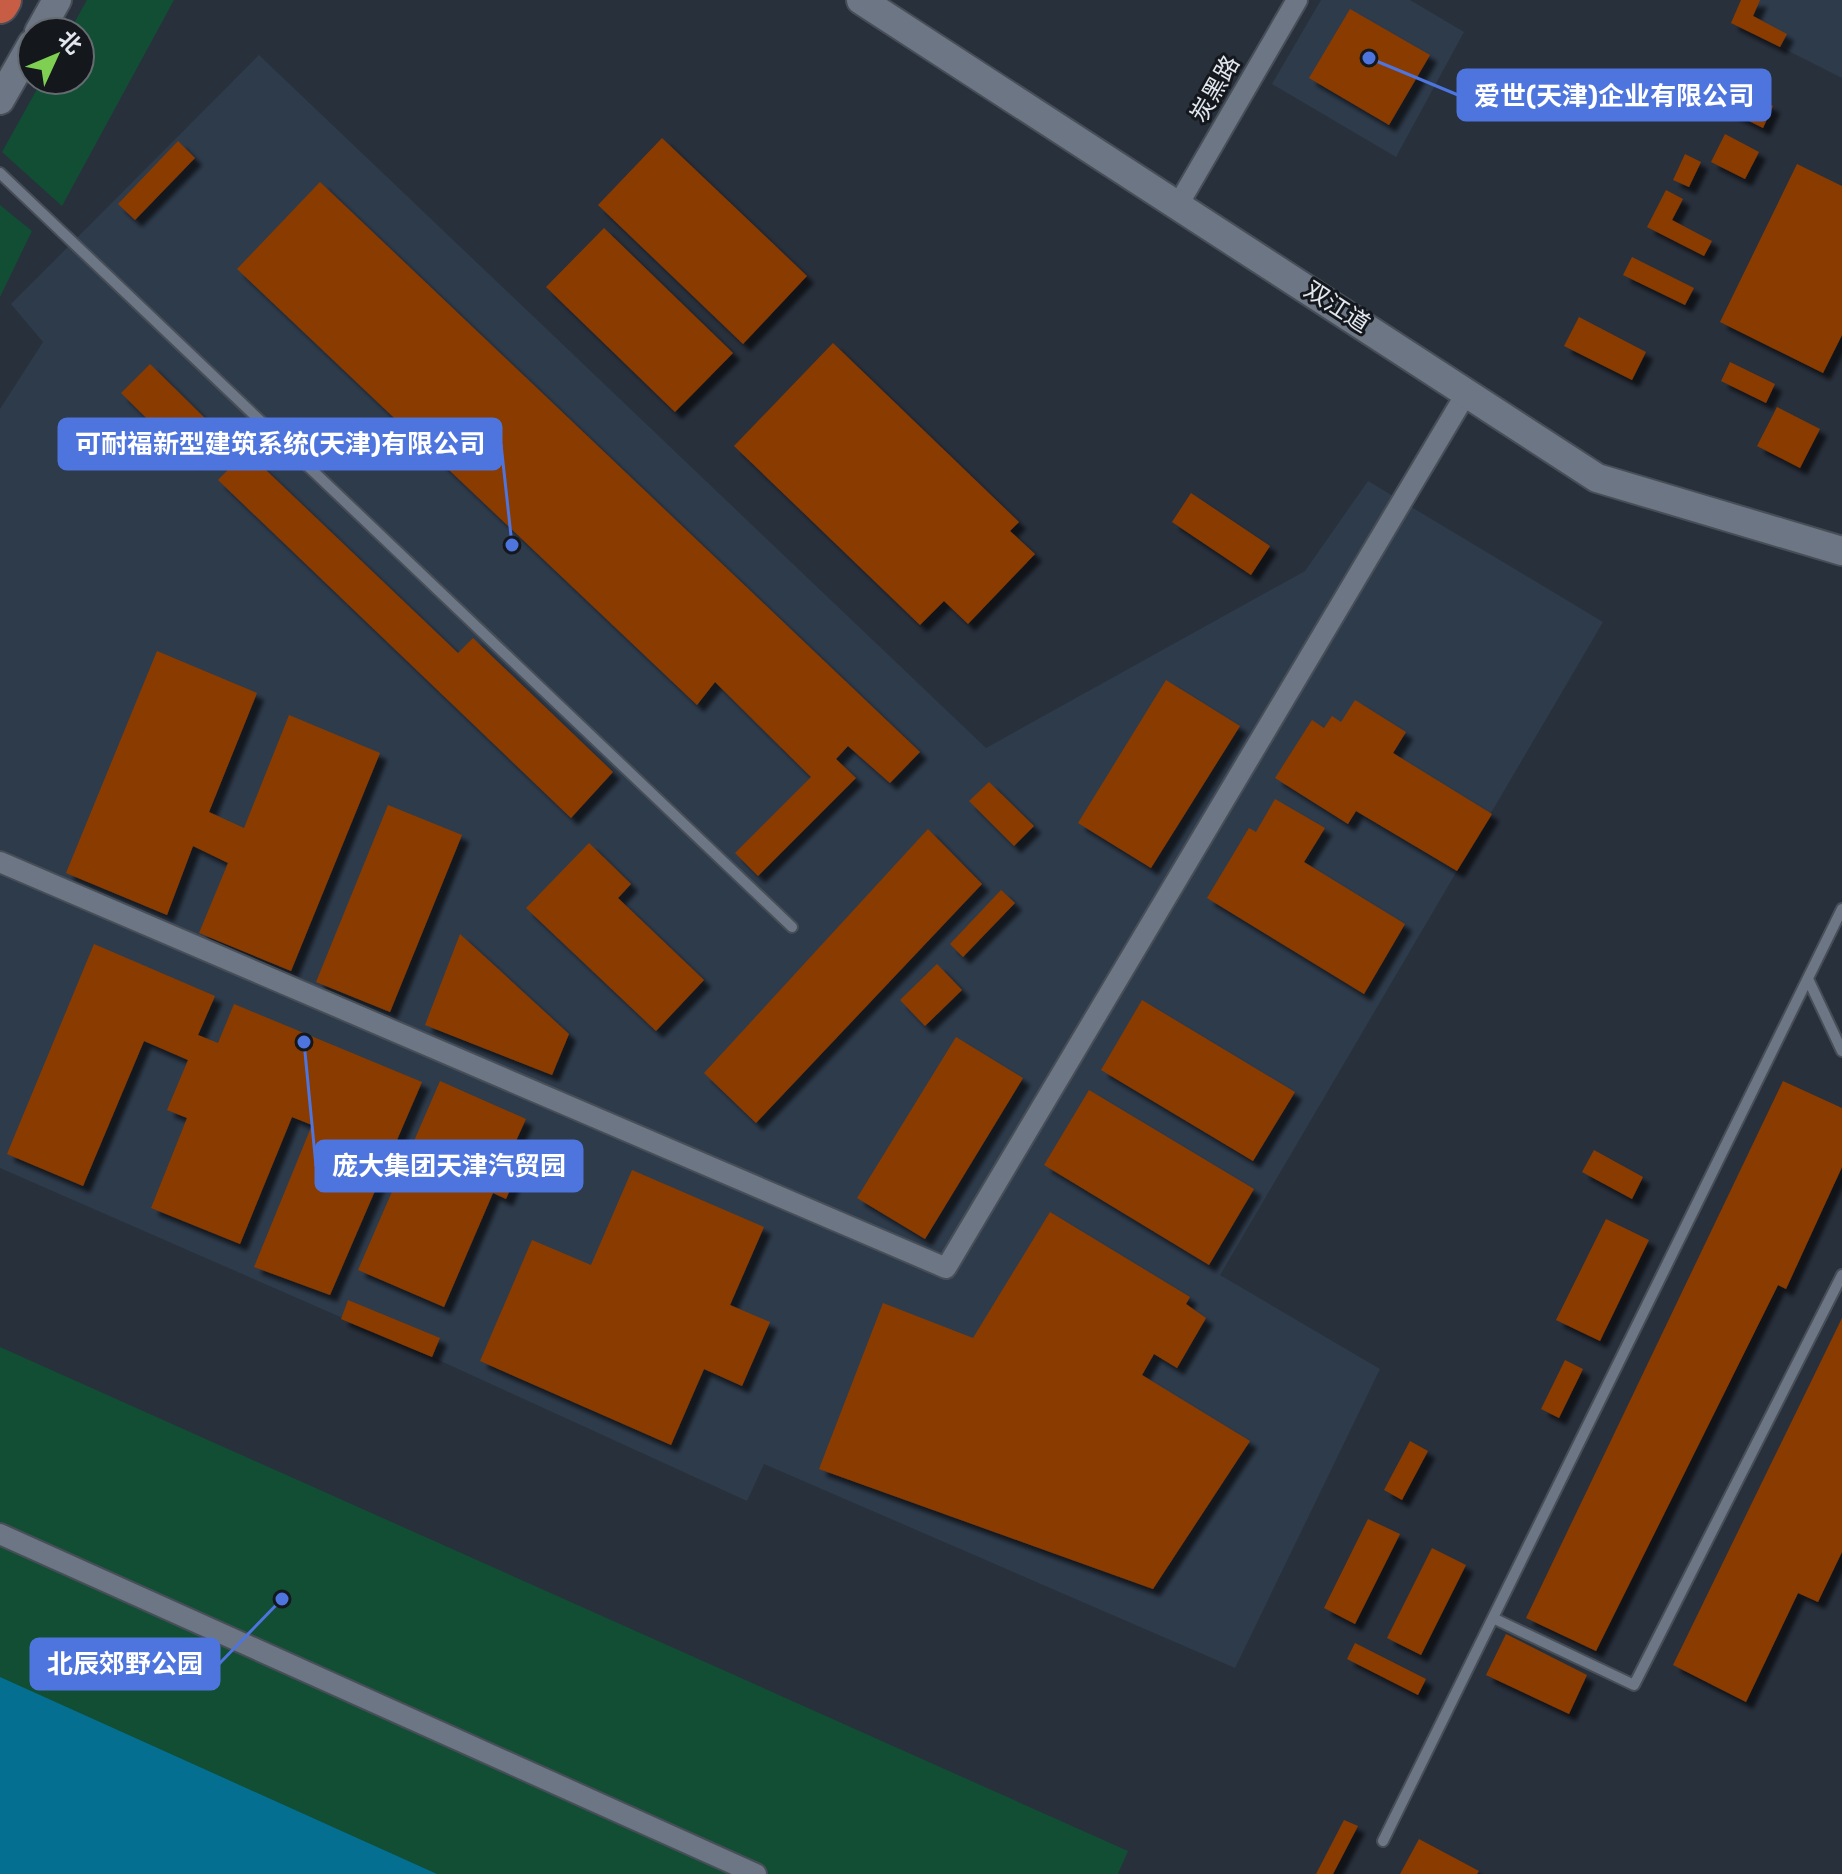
<svg xmlns="http://www.w3.org/2000/svg" width="1842" height="1874" viewBox="0 0 1842 1874" font-family="Rubik,'Noto Sans SC',sans-serif">
<defs>
<filter id="shadow"><feDropShadow dx="7" dy="7" stdDeviation="2" flood-color="#0009"/></filter>
</defs>
<rect width="100%" height="100%" fill="#28303c"/>
<path fill="#2e3b4b" d="M 1321,0 L 1410,0 L 1464,32 L 1396,157 L 1272,84 Z
M 1741,0 L 1842,0 L 1842,78 L 1747,30 Z
M 259,55 L 986,748 L 1305,571 L 1368,481 L 1603,622 L 1220,1275 L 1380,1369 L 1235,1668 L 764,1464 L 747,1501 L 432,1357 L 0,1168 L 0,409 L 43,342 L 11,304 Z"/>
<path fill="#114e34" d="M 87,0 L 174,0 L 62,206 L 2,152 L 42,80 L 80,80 L 80,32 L 69,32 Z
M 0,205 L 32,231 L 0,297 Z
M 0,1347 L 1128,1851 L 1118,1874 L 0,1874 Z"/>
<path fill="#046f91" d="M 0,1677 L 437,1874 L 0,1874 Z"/>
<path fill="#893b00" filter="url(#shadow)" d="M 1741,0 L 1760,0 L 1753,16 L 1787,34 L 1780,47 L 1731,23 Z
M 1350,9 L 1430,55 L 1389,125 L 1309,78 Z
M 1738,88 L 1773,106 L 1763,128 L 1727,110 Z
M 1725,134 L 1759,152 L 1745,179 L 1711,162 Z
M 662,138 L 807,276 L 743,344 L 598,205 Z
M 178,141 L 195,158 L 135,220 L 118,204 Z
M 1685,154 L 1701,162 L 1689,187 L 1673,180 Z
M 1797,164 L 1842,186 L 1842,335 L 1823,373 L 1720,322 Z
M 320,182 L 920,752 L 890,783 L 848,746 L 836,759 L 856,778 L 758,876 L 735,853 L 811,777 L 715,682 L 697,705 L 237,269 Z
M 1666,190 L 1683,199 L 1672,220 L 1712,241 L 1704,256 L 1647,227 Z
M 604,228 L 733,353 L 675,412 L 546,287 Z
M 1632,257 L 1694,288 L 1685,305 L 1623,275 Z
M 1579,317 L 1646,352 L 1632,380 L 1564,346 Z
M 833,343 L 1019,522 L 1010,531 L 1035,554 L 968,624 L 944,601 L 920,625 L 734,446 Z
M 1730,362 L 1775,384 L 1766,403 L 1721,381 Z
M 150,364 L 220,433 L 191,462 L 121,393 Z
M 1777,407 L 1820,429 L 1800,468 L 1757,446 Z
M 246,451 L 458,653 L 473,638 L 613,772 L 571,818 L 218,480 Z
M 1191,493 L 1270,546 L 1251,575 L 1172,522 Z
M 157,651 L 257,693 L 209,812 L 244,828 L 289,715 L 380,753 L 291,971 L 199,933 L 228,863 L 193,846 L 167,915 L 66,873 Z
M 1166,680 L 1240,726 L 1151,868 L 1078,823 Z
M 1355,700 L 1406,732 L 1393,753 L 1492,814 L 1457,871 L 1356,811 L 1348,824 L 1275,778 L 1312,720 L 1324,728 L 1332,716 L 1341,722 Z
M 989,782 L 1034,826 L 1014,846 L 969,801 Z
M 1275,799 L 1325,828 L 1304,862 L 1405,924 L 1364,994 L 1207,898 L 1249,828 L 1256,832 Z
M 388,805 L 462,835 L 390,1012 L 316,982 Z
M 928,829 L 982,884 L 756,1123 L 704,1073 Z
M 589,843 L 631,884 L 618,898 L 704,980 L 656,1031 L 526,908 Z
M 1001,890 L 1015,903 L 963,957 L 950,944 Z
M 460,934 L 569,1034 L 552,1075 L 425,1025 Z
M 94,944 L 215,996 L 198,1035 L 218,1043 L 234,1004 L 422,1082 L 330,1295 L 254,1267 L 312,1125 L 292,1117 L 240,1244 L 151,1208 L 187,1118 L 167,1110 L 188,1060 L 144,1041 L 83,1186 L 7,1154 Z
M 937,964 L 962,990 L 925,1026 L 900,1000 Z
M 1142,1000 L 1295,1092 L 1253,1161 L 1101,1070 Z
M 956,1037 L 1023,1078 L 925,1239 L 857,1198 Z
M 440,1081 L 526,1119 L 515,1143 L 528,1148 L 506,1199 L 493,1193 L 444,1307 L 358,1270 Z
M 1783,1081 L 1842,1108 L 1842,1167 L 1786,1289 L 1778,1285 L 1596,1651 L 1526,1618 Z
M 1089,1090 L 1254,1189 L 1209,1265 L 1044,1165 Z
M 1594,1150 L 1643,1177 L 1632,1199 L 1582,1172 Z
M 632,1170 L 764,1227 L 730,1305 L 770,1322 L 742,1386 L 704,1369 L 671,1445 L 480,1361 L 532,1240 L 591,1265 Z
M 1050,1212 L 1190,1297 L 1186,1304 L 1206,1318 L 1177,1368 L 1154,1354 L 1142,1375 L 1250,1441 L 1153,1589 L 819,1469 L 883,1303 L 973,1338 Z
M 1606,1219 L 1649,1240 L 1600,1341 L 1556,1320 Z
M 348,1300 L 440,1338 L 432,1357 L 341,1319 Z
M 1842,1318 L 1842,1552 L 1818,1602 L 1798,1593 L 1746,1702 L 1673,1665 Z
M 1565,1360 L 1583,1369 L 1559,1418 L 1541,1409 Z
M 1410,1441 L 1428,1451 L 1402,1500 L 1384,1490 Z
M 1368,1519 L 1400,1534 L 1355,1624 L 1324,1608 Z
M 1432,1548 L 1466,1565 L 1421,1655 L 1387,1638 Z
M 1506,1634 L 1587,1675 L 1569,1714 L 1486,1675 Z
M 1355,1643 L 1426,1679 L 1418,1695 L 1347,1659 Z
M 1344,1820 L 1358,1826 L 1333,1874 L 1316,1874 Z
M 1419,1839 L 1479,1871 L 1477,1874 L 1400,1874 Z"/>
<g fill="none" stroke-linecap="round" stroke-linejoin="round">
<g stroke="#474e58" stroke-width="14">
<path id="lane" d="M 0,173 L 792,927
M 1808,979 L 1842,1051
M 1493,1618 L 1634,1685 L 1842,1275
M 1383,1841 L 1842,909"/>
</g>
<g stroke="#474e58" stroke-width="24">
<path id="street" d="M 1178,205 L 1297,0
M 0,862 L 946,1268 L 1467,392
M 0,1534 L 756,1874"/>
</g>
<g stroke="#474e58" stroke-width="32">
<path id="secondary" d="M 861,0 L 1597,478 L 1842,551
M 39,32 L 57,0
M 0,100 L 32,44"/>
</g>
<g stroke="#474e58" stroke-width="40">
<path id="highway" d="M 0,5 L 3,0"/>
</g>
<use href="#lane" stroke="#6c7684" stroke-width="10"/>
<use href="#street" stroke="#6c7684" stroke-width="20"/>
<use href="#secondary" stroke="#6c7684" stroke-width="28"/>
<use href="#highway" stroke="#c85d46" stroke-width="36"/>
</g>
<g text-anchor="middle" stroke-width="6" stroke-linejoin="round" paint-order="stroke">
<g font-size="24" fill="#e2e7ef" stroke="#14181d">
<text transform="translate(1215 89) rotate(-60)" y="8">炭黑路</text>
<text transform="translate(1337 307) rotate(33)" y="8">双江道</text>
</g>
</g>
<path fill="none" stroke="#4e74de" stroke-width="3" d="M1369 58L1458 95M512 545L501 444M304 1042L316 1166M282 1599L219 1664"/>
<g fill="#4e74de" stroke="#14181d" stroke-width="3">
<circle cx="1369" cy="58" r="8"/>
<circle cx="512" cy="545" r="8"/>
<circle cx="304" cy="1042" r="8"/>
<circle cx="282" cy="1599" r="8"/>
</g>
<g fill="#4e74de" stroke="#4e74de" stroke-width="3">
<rect x="1458" y="70" width="312" height="50" rx="8"/>
<rect x="59" y="419" width="442" height="50" rx="8"/>
<rect x="316" y="1141" width="266" height="50" rx="8"/>
<rect x="31" y="1639" width="188" height="50" rx="8"/>
</g>
<g font-size="26" text-anchor="middle" font-weight="bold" fill="#fff">
<text x="1614" y="105">爱世(天津)企业有限公司</text>
<text x="280" y="453">可耐福新型建筑系统(天津)有限公司</text>
<text x="449" y="1175">庞大集团天津汽贸园</text>
<text x="125" y="1673">北辰郊野公园</text>
</g>
<g transform="translate(56 56) rotate(46)"><circle r="38" fill="#14181d" stroke="#666b71" stroke-width="2"/>
<path d="M0-6L14 30L0 20L-14 30Z" fill="#7fd052"/>
<text y="-12" font-size="22" font-weight="bold" text-anchor="middle" fill="#e2e7ef">北</text>
</g>
</svg>
